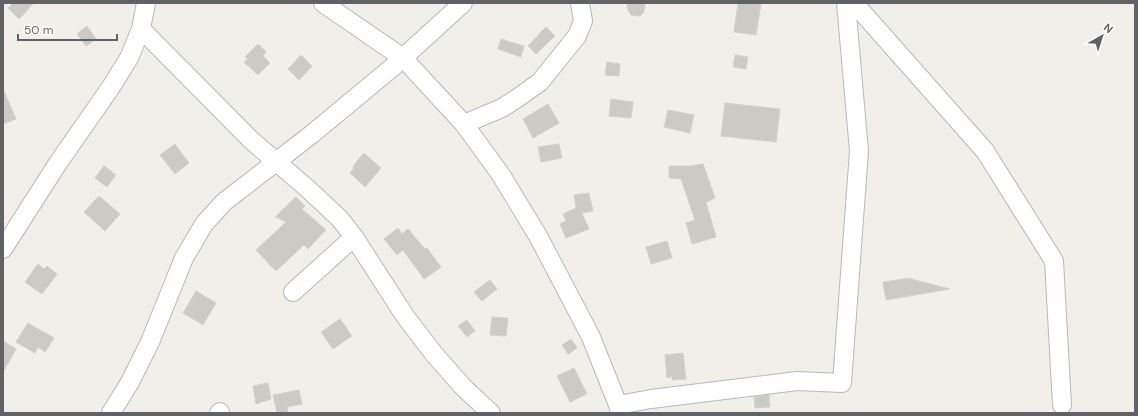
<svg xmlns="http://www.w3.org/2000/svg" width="1138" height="416" viewBox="0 0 1138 416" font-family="'DM Sans',sans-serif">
<rect width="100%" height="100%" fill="#f1efe8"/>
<path fill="#cccac5" stroke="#d6d1c6" d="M 13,3 L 34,3 L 19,19 L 8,8 Z
M 627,3 L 645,3 L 644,12 L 640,16 L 631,15 L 628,10 Z
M 738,3 L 761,3 L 756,35 L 734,32 Z
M 87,26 L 96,39 L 86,46 L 77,34 Z
M 546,27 L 555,36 L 536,54 L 528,46 Z
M 501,39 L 524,46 L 521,57 L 498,49 Z
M 258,44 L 266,52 L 263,56 L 270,63 L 258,75 L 244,62 L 248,59 L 245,57 Z
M 301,55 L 312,66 L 299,80 L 288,69 Z
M 735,55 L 748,57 L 746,69 L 733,67 Z
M 607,62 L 620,64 L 619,76 L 605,75 Z
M 3,89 L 16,119 L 3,124 Z
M 611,99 L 633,102 L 631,118 L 609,116 Z
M 725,103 L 780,109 L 776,142 L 721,136 Z
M 548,104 L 559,123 L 533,138 L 523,119 Z
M 668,110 L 694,115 L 690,133 L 664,127 Z
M 175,144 L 189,163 L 175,174 L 160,155 Z
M 559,144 L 562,158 L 541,162 L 538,147 Z
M 364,153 L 381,168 L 365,187 L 350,173 L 354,168 L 353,166 Z
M 703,164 L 715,198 L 706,202 L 716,237 L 692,244 L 686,223 L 695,220 L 681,179 L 669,178 L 669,166 L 691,166 Z
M 104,166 L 116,175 L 107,187 L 95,178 Z
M 589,193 L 593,211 L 582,213 L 589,229 L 566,238 L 560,224 L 566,221 L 563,214 L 576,208 L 574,195 Z
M 99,196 L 120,214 L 105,231 L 84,212 Z
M 296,197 L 305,206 L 302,209 L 326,230 L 308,249 L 304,245 L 276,271 L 256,250 L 286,222 L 275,217 Z
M 398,228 L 402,234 L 408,229 L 425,249 L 427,248 L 441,267 L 424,279 L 403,250 L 397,255 L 384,239 Z
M 667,241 L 672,258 L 651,264 L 646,247 Z
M 38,264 L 44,269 L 47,266 L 57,274 L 42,294 L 25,282 Z
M 911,278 L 911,279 L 950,289 L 886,300 L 883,282 Z
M 490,280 L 497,289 L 482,301 L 474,292 Z
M 196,291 L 216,303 L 203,325 L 183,313 Z
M 492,317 L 508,318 L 506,336 L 490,335 Z
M 340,319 L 352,336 L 333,349 L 321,332 Z
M 467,320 L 475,331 L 467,337 L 458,326 Z
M 28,323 L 54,338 L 45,352 L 38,347 L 35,353 L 16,342 Z
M 571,339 L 577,348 L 568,354 L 562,345 Z
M 3,341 L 16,349 L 3,372 Z
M 683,353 L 686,379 L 672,380 L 672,376 L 667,378 L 665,355 Z
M 574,368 L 587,394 L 570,402 L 557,376 Z
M 268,383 L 271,399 L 256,404 L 253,386 Z
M 299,390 L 302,404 L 287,407 L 288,413 L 277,413 L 273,395 Z
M 769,395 L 770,407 L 755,408 L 754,397 Z"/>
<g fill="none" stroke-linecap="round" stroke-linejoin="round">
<g stroke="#b5b8bc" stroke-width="20">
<path id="minor" d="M 323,3 L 403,58 L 464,124 L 501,175 L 538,236 L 591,337 L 618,405 L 620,413
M 854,3 L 985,151 L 1054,261 L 1062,405
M 141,29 L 251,140 L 308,189 L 340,219 L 354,237 L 405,316 L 434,354 L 464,388 L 491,413
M 464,124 L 502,108 L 519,97 L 540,82 L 577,36 L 583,21 L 580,3
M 3,249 L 58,163 L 111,87 L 129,58 L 141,29 L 146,3
M 293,292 L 354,237
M 618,405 L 651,399 L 797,381 L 842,383 L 859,151 L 846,3
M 111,413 L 130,382 L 150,342 L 184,258 L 204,224 L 224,202 L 312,134 L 394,66 L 463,3
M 219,413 L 220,412"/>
</g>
<use href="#minor" stroke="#fff" stroke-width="18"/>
</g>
<rect width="1138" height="416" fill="none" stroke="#5f6368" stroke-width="8"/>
<g transform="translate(1102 36) rotate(39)" stroke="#ffffff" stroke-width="3" paint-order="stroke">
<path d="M0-3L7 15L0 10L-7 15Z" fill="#5f6368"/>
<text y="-6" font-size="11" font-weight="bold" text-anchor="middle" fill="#5f6368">N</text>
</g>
<path d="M18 34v6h99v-6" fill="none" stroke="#5f6368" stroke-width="2"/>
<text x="24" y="34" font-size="12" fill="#5f6368" stroke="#ffffff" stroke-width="3" paint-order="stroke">50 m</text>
</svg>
